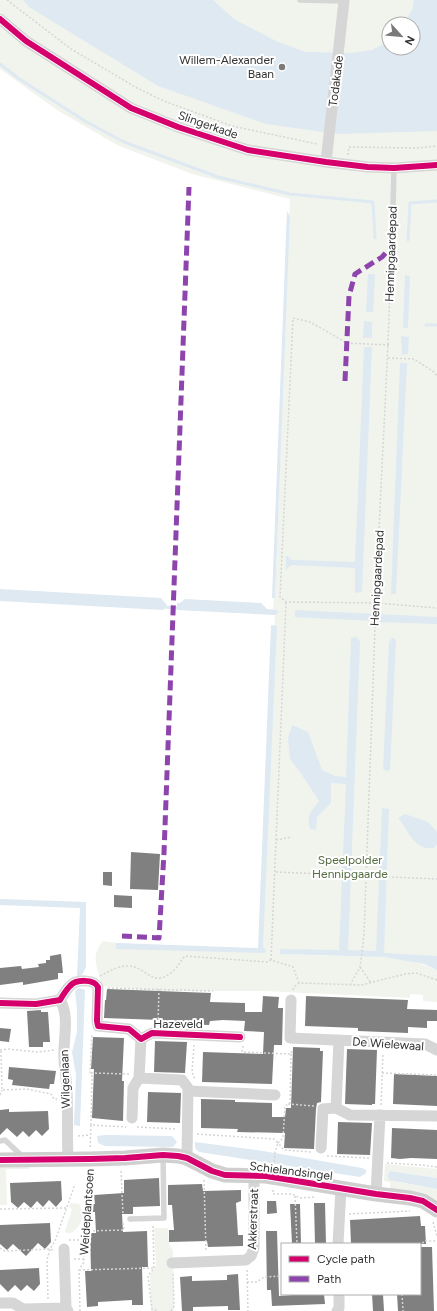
<svg xmlns="http://www.w3.org/2000/svg" width="437" height="1311" viewBox="0 0 437 1311" font-family="Figtree,sans-serif">
<rect width="100%" height="100%" fill="#fff"/>
<path fill="#f1f4ed" fill-rule="evenodd" d="M 0,0 L 437,0 L 437,958 L 280,952 L 280,953 C 331,960 389,948 437,970 L 437,1002 L 423,1001 L 423,995 L 410,994 L 410,998 L 264,991 L 157,991 L 101,986 C 99,968 89,958 103,941 L 117,943 L 259,951 L 275,615 L 275,610 L 273,610 L 274,598 L 275,598 L 290,199 L 192,174 L 117,145 L 57,110 L 0,69 ZM 389,24 L 413,24 L 413,48 L 389,48 Z
M 385,1164 L 437,1169 L 437,1178 L 391,1171 L 388,1175 L 398,1182 L 437,1189 L 437,1204 L 390,1190 L 390,1182 L 384,1181 Z
M 0,1165 L 30,1165 L 29,1169 L 6,1169 L 7,1205 L 0,1205 Z
M 70,1203 L 79,1204 C 86,1215 81,1227 71,1233 L 67,1233 L 65,1231 L 72,1209 L 69,1207 Z
M 154,1228 L 168,1228 L 169,1245 L 173,1250 L 174,1310 L 172,1311 L 151,1311 L 150,1275 L 156,1266 Z"/>
<path fill="#dee9f2" d="M 23,0 L 213,0 L 234,19 L 278,42 L 306,52 L 351,53 L 372,50 L 389,41 L 389,48 L 413,48 L 413,24 L 404,24 L 413,8 L 414,0 L 437,0 L 437,131 L 338,134 L 266,124 L 158,86 L 29,7 Z
M 287,211 L 290,216 L 275,598 L 272,598 Z
M 368,274 L 375,274 L 373,312 L 366,312 Z
M 405,275 L 410,276 L 408,328 L 403,328 Z
M 364,321 L 372,322 L 372,338 L 363,338 Z
M 401,336 L 409,337 L 408,354 L 402,355 Z
M 364,347 L 372,347 L 362,592 L 355,593 L 355,568 L 291,565 L 286,570 L 286,555 L 292,560 L 355,562 Z
M 400,363 L 407,363 L 396,594 L 391,594 Z
M 0,589 L 161,598 L 167,605 L 163,610 L 0,601 Z
M 185,599 L 261,603 L 267,609 L 277,610 L 278,613 L 275,615 L 177,610 L 177,603 L 180,603 Z
M 295,610 L 374,614 L 373,621 L 295,617 Z
M 379,614 L 437,617 L 437,624 L 378,622 Z
M 271,625 L 277,626 L 263,947 L 266,950 L 265,953 L 116,949 L 116,943 L 258,948 Z
M 357,637 L 360,642 L 348,950 L 376,951 L 382,808 L 389,809 L 384,953 L 437,956 L 437,970 L 424,964 L 384,957 L 280,954 L 280,949 L 339,950 L 346,784 L 331,783 L 331,803 L 317,817 L 316,830 L 310,829 C 306,815 311,812 319,801 L 300,772 L 290,759 L 288,738 L 292,725 L 308,732 L 322,770 L 335,776 L 346,777 L 351,638 Z
M 392,638 L 395,638 L 396,642 L 390,770 L 387,771 L 383,769 L 389,642 Z
M 405,814 L 428,822 L 437,832 L 437,844 L 434,848 C 413,850 410,832 398,818 Z
M 0,899 L 86,902 L 86,967 L 82,975 L 77,977 L 80,908 L 0,905 Z
M 79,988 L 85,990 L 80,1126 L 74,1125 L 76,1075 L 72,1052 L 77,1032 L 77,1009 L 75,991 Z
M 106,1135 L 172,1136 L 177,1142 L 173,1147 L 105,1146 L 98,1143 L 97,1136 Z
M 195,1142 L 263,1151 L 362,1168 L 366,1170 L 366,1173 L 360,1177 L 199,1152 L 195,1148 Z
M 390,1171 L 437,1178 L 437,1189 L 389,1180 L 388,1175 Z"/>
<g fill="none" stroke-linecap="round" stroke-linejoin="round">
<path stroke="#dee9f2" stroke-width="3" d="M 0,64 L 18,78 L 85,121 L 124,142 L 218,177 L 290,194 L 373,202 L 375,238
M 408,240 L 410,203 L 437,201
M 426,325 L 437,325
M 162,607 L 180,608"/>
</g>
<path fill="#808080" d="M 131,852 L 160,854 L 158,890 L 130,889 Z
M 103,872 L 112,872 L 112,886 L 103,885 Z
M 114,895 L 132,896 L 132,908 L 114,907 Z
M 61,954 L 63,973 L 58,973 L 58,979 L 23,985 L 23,982 L 0,985 L 0,968 L 21,966 L 22,969 L 39,967 L 38,964 L 46,963 L 46,960 L 50,960 L 50,956 Z
M 107,989 L 211,993 L 210,1002 L 245,1003 L 245,1012 L 262,1012 L 263,996 L 279,997 L 278,1008 L 283,1008 L 282,1045 L 274,1045 L 272,1084 L 202,1082 L 203,1052 L 263,1054 L 264,1032 L 244,1031 L 245,1021 L 223,1020 L 210,1021 L 209,1025 L 159,1023 L 160,1020 L 104,1018 L 105,1000 L 106,1000 Z
M 306,996 L 408,1000 L 407,1009 L 437,1010 L 437,1021 L 427,1021 L 427,1028 L 408,1027 L 408,1033 L 358,1031 L 358,1028 L 305,1026 Z
M 41,1010 L 41,1012 L 48,1012 L 50,1042 L 43,1042 L 43,1047 L 29,1047 L 27,1011 Z
M 0,1028 L 11,1029 L 9,1042 L 0,1041 Z
M 93,1037 L 124,1038 L 122,1081 L 124,1081 L 123,1121 L 92,1118 L 94,1069 L 91,1069 Z
M 155,1041 L 187,1042 L 185,1073 L 154,1072 Z
M 293,1047 L 320,1048 L 320,1051 L 323,1051 L 321,1102 L 317,1103 L 316,1109 L 314,1149 L 284,1148 L 285,1133 L 237,1132 L 238,1129 L 201,1128 L 201,1099 L 235,1100 L 235,1102 L 272,1103 L 272,1117 L 285,1117 L 286,1108 L 291,1108 Z
M 347,1049 L 377,1050 L 375,1104 L 372,1104 L 372,1105 L 345,1104 Z
M 9,1067 L 56,1071 L 54,1084 L 50,1084 L 49,1089 L 12,1085 L 13,1080 L 8,1079 Z
M 394,1074 L 437,1076 L 437,1106 L 393,1104 Z
M 148,1092 L 181,1093 L 180,1123 L 147,1122 Z
M 9,1109 L 9,1112 L 48,1111 L 49,1129 L 42,1136 L 36,1130 L 29,1137 L 23,1131 L 17,1137 L 7,1128 L 0,1135 L 0,1110 Z
M 338,1122 L 372,1123 L 370,1155 L 337,1154 Z
M 392,1128 L 437,1130 L 437,1159 L 411,1158 L 400,1159 L 391,1158 Z
M 159,1178 L 160,1206 L 133,1207 L 133,1214 L 122,1214 L 123,1232 L 147,1231 L 148,1267 L 142,1267 L 143,1305 L 132,1305 L 132,1300 L 98,1302 L 98,1306 L 87,1307 L 85,1271 L 91,1271 L 90,1233 L 96,1233 L 95,1212 L 92,1212 L 91,1204 L 95,1204 L 94,1195 L 124,1193 L 124,1180 Z
M 61,1181 L 62,1200 L 56,1207 L 49,1200 L 43,1207 L 37,1201 L 31,1208 L 24,1202 L 18,1208 L 11,1202 L 10,1183 Z
M 202,1184 L 203,1191 L 241,1190 L 241,1201 L 236,1203 L 238,1235 L 243,1235 L 243,1246 L 208,1247 L 207,1241 L 169,1242 L 169,1230 L 174,1230 L 172,1205 L 168,1205 L 168,1185 Z
M 267,1201 L 276,1201 L 277,1213 L 267,1214 Z
M 314,1203 L 325,1203 L 326,1244 L 315,1244 Z
M 290,1204 L 300,1204 L 301,1244 L 292,1244 Z
M 420,1216 L 421,1226 L 425,1226 L 426,1244 L 351,1244 L 350,1220 Z
M 50,1223 L 51,1242 L 45,1249 L 38,1243 L 26,1256 L 13,1244 L 7,1250 L 0,1244 L 0,1225 Z
M 266,1231 L 277,1231 L 279,1296 L 293,1295 L 293,1294 L 324,1294 L 325,1304 L 272,1306 L 271,1290 L 267,1290 Z
M 420,1247 L 432,1247 L 434,1311 L 398,1311 L 397,1294 L 420,1294 Z
M 39,1268 L 40,1284 L 34,1291 L 27,1285 L 21,1291 L 15,1285 L 8,1292 L 0,1284 L 0,1270 Z
M 238,1274 L 240,1310 L 228,1310 L 228,1306 L 193,1307 L 193,1311 L 182,1311 L 180,1277 L 192,1276 L 192,1281 L 227,1280 L 227,1275 Z
M 372,1294 L 383,1294 L 384,1311 L 373,1311 Z"/>
<g fill="none" stroke-linecap="round" stroke-linejoin="round">
<path stroke="#d5d5d5" stroke-width="1.5" stroke-dasharray="2 2" stroke-linecap="butt" d="M 7,0 L 71,49 L 137,88 L 164,101 L 232,126 L 317,144
M 348,155 L 349,147 L 417,148 L 437,146
M 389,345 L 347,343 L 310,322 L 293,318 L 280,597 L 286,602 L 377,603 L 437,608
M 388,358 L 414,359 L 434,372 L 437,376
M 276,840 L 292,837
M 276,872 L 437,879
M 271,960 L 286,602
M 360,967 L 371,983
M 100,976 C 110,971 119,965 130,966 C 146,967 153,989 173,971 C 178,967 180,961 185,956 L 267,962 L 271,960 L 293,967 L 299,983
M 350,985 L 360,967 L 364,935 L 375,627 C 379,588 378,548 380,509 C 384,423 389,338 391,252
M 108,988 L 213,991
M 293,990 L 294,987 L 299,983 L 361,985 L 405,974 L 416,973 L 437,980
M 158,1023 L 159,989
M 194,1045 L 192,1072 L 195,1080
M 243,1046 L 242,1052 L 291,1054 L 292,1049
M 0,1050 L 7,1049 L 38,1052 L 54,1050
M 1,1051 L 2,1090 L 27,1089 L 51,1094 L 54,1099 L 57,1099
M 291,1054 L 290,1103 L 285,1106 L 283,1138 L 278,1143 L 284,1150 L 312,1152
M 91,1073 L 129,1074
M 382,1073 L 437,1075
M 0,1095 L 2,1090
M 288,1104 L 314,1106
M 381,1105 L 383,1053
M 91,1125 L 92,1076 L 90,1072 L 92,1034
M 137,1127 L 177,1129
M 197,1134 L 274,1139 L 278,1143 L 275,1152 L 274,1164
M 78,1136 L 90,1135
M 90,1147 L 91,1125 L 126,1127
M 327,1156 L 369,1158
M 387,1163 L 420,1165 L 437,1167
M 121,1171 L 123,1215
M 204,1180 L 206,1252
M 273,1190 L 273,1194 L 292,1194 L 300,1198 L 316,1197
M 295,1196 L 297,1244
M 0,1209 L 67,1208
M 349,1214 L 410,1211
M 433,1222 L 437,1236
M 153,1226 L 154,1268 L 148,1276 L 152,1309 L 158,1311
M 85,1231 L 124,1230 L 123,1223
M 69,1240 L 83,1240
M 420,1246 L 421,1246 L 424,1241 L 437,1241
M 0,1248 L 5,1251 L 50,1249 L 55,1251
M 74,1259 L 84,1259
M 79,1270 L 154,1268
M 247,1270 L 248,1311
M 247,1282 L 257,1282 L 264,1277 L 282,1276
M 402,1294 L 403,1311
M 48,1299 L 47,1260 L 50,1249 L 55,1241 L 75,1184
M 80,1311 L 79,1270 L 84,1262 L 83,1233 L 88,1228 L 88,1189 L 91,1186 L 90,1171
M 171,1311 L 174,1306 L 173,1274"/>
<path stroke="#d6d6d6" stroke-width="5.5" d="M 300,0 L 344,1 L 344,0
M 392,246 L 394,168
M 0,1141 L 5,1140 L 23,1157
M 130,1219 L 164,1218 L 163,1155"/>
<path stroke="#d6d6d6" stroke-width="11" d="M 0,19 L 26,41 L 131,108 L 178,127 L 248,150 L 326,162 L 368,167 L 394,168 L 437,165
M 326,162 L 344,1
M 60,1000 C 70,1016 63,1039 64,1057 C 64,1069 67,1080 67,1091 C 68,1114 67,1137 68,1160
M 291,1000 L 290,1038 L 425,1044 L 437,1050
M 0,1003 L 36,1004 L 60,1000 C 63,995 66,990 70,986 C 76,979 94,979 98,987 L 97,1021 L 98,1026 L 129,1029 L 141,1039 L 152,1033 L 240,1037
M 339,1040 L 336,1108 L 350,1115 L 437,1116
M 139,1078 L 182,1080 L 188,1088 L 187,1158
M 189,1091 L 275,1095
M 132,1118 L 133,1088 L 139,1078 L 141,1039
M 321,1148 L 323,1109 L 336,1108
M 376,1194 L 380,1115
M 338,1244 L 341,1188
M 64,1249 L 66,1308 L 68,1311
M 172,1263 L 246,1260 L 251,1256 L 254,1248 L 254,1176
M 0,1303 L 13,1303 L 23,1309 L 66,1308
M 337,1311 L 339,1308 L 339,1294"/>
<path stroke="#cfcfcf" stroke-width="15" d="M 0,1160 L 90,1159 L 125,1158 L 163,1155 L 178,1156 L 187,1158 L 212,1171 L 225,1175 L 266,1176 L 376,1194 L 410,1198 L 423,1201 L 437,1210"/>
<path stroke="#8e44ad" stroke-width="5" stroke-dasharray="10 5" stroke-linecap="butt" d="M 345,381 L 349,296 L 355,274 L 382,257 L 392,246
M 122,936 L 159,938 L 164,853 L 189,187"/>
<g stroke="#fff" stroke-width="8">
<path id="cycleway" d="M 0,19 L 26,41 L 131,108 L 178,127 L 248,150 L 326,162 L 368,167 L 394,168 L 437,165
M 0,1003 L 36,1004 L 60,1000 C 63,995 66,990 70,986 C 76,979 94,979 98,987 L 97,1021 L 98,1026 L 129,1029 L 141,1039 L 152,1033 L 240,1037
M 0,1160 L 90,1159 L 125,1158 L 163,1155 L 178,1156 L 187,1158 L 212,1171 L 225,1175 L 266,1176 L 376,1194 L 410,1198 L 423,1201 L 437,1210"/>
</g>
<use href="#cycleway" stroke="#d6006c" stroke-width="6"/>
</g>
<circle fill="#7a7a7a" stroke="#fff" stroke-width="1.5" cx="282" cy="67" r="4"/>
<g text-anchor="middle" stroke-width="4" stroke-linejoin="round" paint-order="stroke">
<g font-size="12" fill="#323232" stroke="#fff" text-anchor="end">
<text x="274" y="64">Willem-Alexander<tspan x="274" dy="14">Baan</tspan></text>
</g>
<g font-size="12" fill="#323232" stroke="#fff">
<text transform="translate(336 81) rotate(-83)" y="4">Todakade</text>
<text transform="translate(208 125) rotate(19)" y="4">Slingerkade</text>
<text transform="translate(391 254) rotate(-88)" y="4">Hennipgaardepad</text>
<text transform="translate(377 578) rotate(-87)" y="4">Hennipgaardepad</text>
<text x="178" y="1028">Hazeveld</text>
<text transform="translate(388 1044) rotate(4)" y="4">De Wielewaal</text>
<text transform="translate(65 1079) rotate(-92)" y="4">Wilgenlaan</text>
<text transform="translate(291 1171) rotate(7)" y="4">Schielandsingel</text>
<text transform="translate(87 1212) rotate(-86)" y="4">Weideplantsoen</text>
<text transform="translate(253 1219) rotate(-88)" y="4">Akkerstraat</text>
</g>
<g font-size="12" fill="#546c42" stroke="#fff">
<text x="350" y="864">Speelpolder<tspan x="350" dy="14">Hennipgaarde</tspan></text>
</g>
</g>
<rect x="281" y="1243" width="140" height="52" fill="#ffffff" stroke="#adadad"/>
<rect x="289" y="1256" width="20" height="6" fill="#d6006c" stroke="#adadad"/>
<text x="317" y="1263" font-size="12" fill="#323232">Cycle path</text>
<rect x="289" y="1276" width="20" height="6" fill="#8e44ad" stroke="#adadad"/>
<text x="317" y="1283" font-size="12" fill="#323232">Path</text>
<g transform="translate(401 36) rotate(117)"><circle r="19" fill="#ffffff" stroke="#adadad"/>
<path d="M0-3L7 15L0 10L-7 15Z" fill="#7a7a7a"/>
<text y="-6" font-size="11" font-weight="bold" text-anchor="middle" fill="#323232">N</text>
</g>
</svg>
